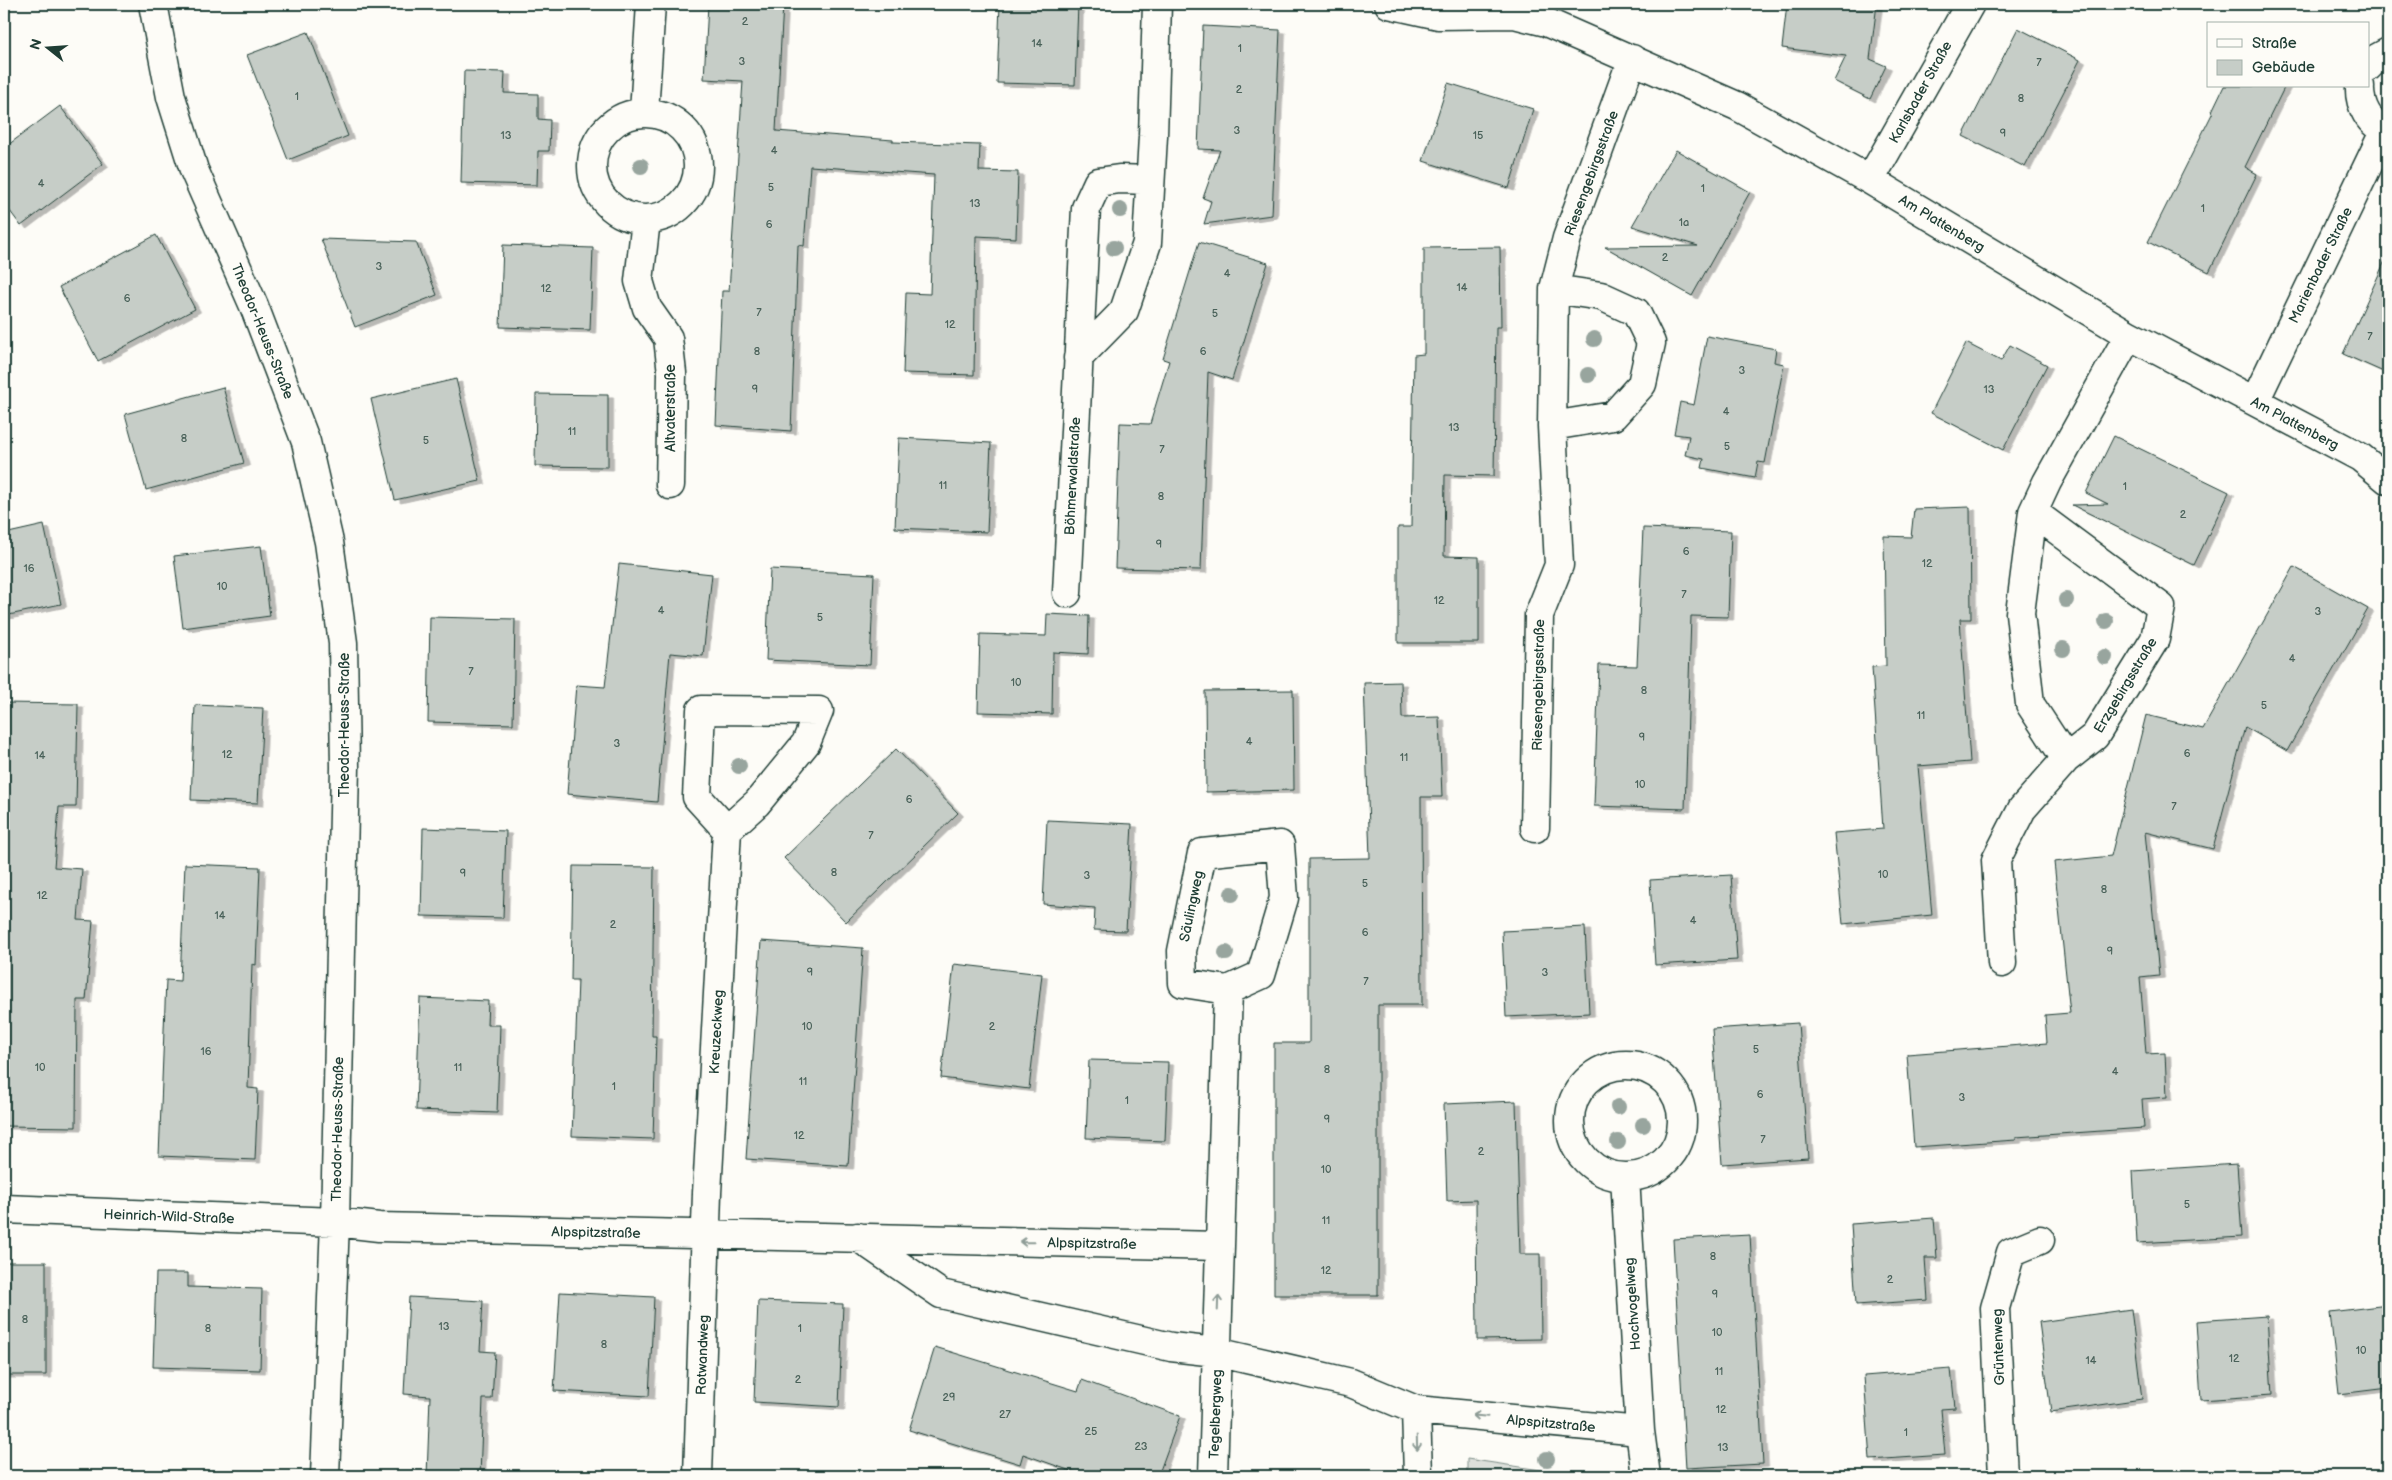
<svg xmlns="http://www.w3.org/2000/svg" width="2392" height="1480" viewBox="0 0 2392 1480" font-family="'Balsamiq Sans',sans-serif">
<defs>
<filter id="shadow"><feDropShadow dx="5.5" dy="3" stdDeviation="0" flood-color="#0004"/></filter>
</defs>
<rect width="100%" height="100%" fill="#fdfcf7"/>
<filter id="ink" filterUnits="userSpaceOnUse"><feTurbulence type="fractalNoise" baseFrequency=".02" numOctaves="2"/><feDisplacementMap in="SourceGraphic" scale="10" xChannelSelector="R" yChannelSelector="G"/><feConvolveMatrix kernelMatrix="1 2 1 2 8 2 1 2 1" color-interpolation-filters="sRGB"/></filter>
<g filter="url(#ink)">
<path fill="#dde0db" stroke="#7e8e88" d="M 1467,1459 L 1581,1476 L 1467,1476 Z"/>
<path fill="#c6cdc7" stroke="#1f3d34" filter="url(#shadow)" d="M 708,4 L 783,4 L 776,131 L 893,140 L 893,142 L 980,145 L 979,171 L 1018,172 L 1016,238 L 976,236 L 974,375 L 903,373 L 906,293 L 930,294 L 934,175 L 810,166 L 804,246 L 798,245 L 791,431 L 716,425 L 722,291 L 729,291 L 743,81 L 704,79 Z
M 1000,4 L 1078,4 L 1075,85 L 997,83 Z
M 1787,4 L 1877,4 L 1870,59 L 1886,66 L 1870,99 L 1834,81 L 1846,56 L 1782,48 Z
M 1203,26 L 1280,30 L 1272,215 L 1204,224 L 1211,201 L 1203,198 L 1220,150 L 1198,149 Z
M 2018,28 L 2080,60 L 2025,167 L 1963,136 Z
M 308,32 L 348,136 L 288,160 L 247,55 Z
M 464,71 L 505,72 L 504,93 L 538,94 L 538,119 L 550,120 L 549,151 L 538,151 L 537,185 L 461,183 Z
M 1448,83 L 1533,109 L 1509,188 L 1423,161 Z
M 2224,86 L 2285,86 L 2245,167 L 2257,174 L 2209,272 L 2148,242 L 2213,112 L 2212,111 Z
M 60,106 L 103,164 L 21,226 L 4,203 L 4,148 Z
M 1676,150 L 1750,192 L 1692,296 L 1605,247 L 1698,246 L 1632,226 Z
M 156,235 L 195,309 L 98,361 L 59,287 Z
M 321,239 L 416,242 L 437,295 L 355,327 Z
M 1199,242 L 1268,263 L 1232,380 L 1208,372 L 1201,570 L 1115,568 L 1120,423 L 1150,424 L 1169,361 L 1163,359 Z
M 503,245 L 593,248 L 590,330 L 500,327 Z
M 1500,247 L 1501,327 L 1496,327 L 1494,476 L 1445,475 L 1444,556 L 1479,557 L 1479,643 L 1398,643 L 1398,527 L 1411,527 L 1414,355 L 1424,354 L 1424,248 Z
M 2388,254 L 2388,374 L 2343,354 Z
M 1707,336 L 1776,349 L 1774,362 L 1784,364 L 1765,463 L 1758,462 L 1755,478 L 1702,468 L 1704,459 L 1685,455 L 1689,436 L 1674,434 L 1680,402 L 1694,405 Z
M 1966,343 L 2001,361 L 2010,345 L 2047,365 L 2003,450 L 1931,413 Z
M 456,379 L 480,481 L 395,500 L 371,399 Z
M 223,387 L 244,463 L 146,490 L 125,414 Z
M 536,394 L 608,395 L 608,467 L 535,466 Z
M 2114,436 L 2229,492 L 2194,565 L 2072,505 L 2108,504 L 2086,493 Z
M 899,438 L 991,443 L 987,532 L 895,528 Z
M 1970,507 L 1971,619 L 1960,619 L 1970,762 L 1918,766 L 1932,915 L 1843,924 L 1834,833 L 1883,829 L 1872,667 L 1886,666 L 1884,536 L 1911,537 L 1914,509 Z
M 44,525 L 61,604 L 4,616 L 4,534 Z
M 1643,528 L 1731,531 L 1728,617 L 1691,616 L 1685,809 L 1594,806 L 1599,665 L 1637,666 Z
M 261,546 L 270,616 L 183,628 L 174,556 Z
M 619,564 L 712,574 L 703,656 L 670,653 L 657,802 L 567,794 L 576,685 L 605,687 Z
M 2294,567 L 2368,609 L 2287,751 L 2245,727 L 2213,849 L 2145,832 L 2159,975 L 2140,977 L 2146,1054 L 2165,1053 L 2167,1097 L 2142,1099 L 2144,1128 L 2016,1137 L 2016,1140 L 1914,1147 L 1907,1054 L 2047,1043 L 2045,1015 L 2070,1013 L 2054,862 L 2111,856 L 2146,715 L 2203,729 Z
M 770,569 L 874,574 L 870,665 L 766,660 Z
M 1047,614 L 1089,616 L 1088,654 L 1053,652 L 1052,714 L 978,712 L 980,634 L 1046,636 Z
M 430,617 L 515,619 L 513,724 L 428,722 Z
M 1401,682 L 1402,718 L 1439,717 L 1442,797 L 1421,797 L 1422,1005 L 1378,1005 L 1378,1295 L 1274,1295 L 1274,1043 L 1309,1043 L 1309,859 L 1370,858 L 1364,683 Z
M 1293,690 L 1294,790 L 1206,792 L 1205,691 Z
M 4,703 L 78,704 L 76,807 L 59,807 L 54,867 L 82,869 L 78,920 L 93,921 L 86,1000 L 77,1000 L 76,1127 L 4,1126 Z
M 195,705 L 263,708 L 258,803 L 191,800 Z
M 896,749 L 958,813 L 846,922 L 784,858 Z
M 1047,820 L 1132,824 L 1126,931 L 1094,930 L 1095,908 L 1043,904 Z
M 423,828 L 506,831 L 503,918 L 421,916 Z
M 185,864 L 260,867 L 256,965 L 252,964 L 248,1088 L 258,1089 L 255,1160 L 159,1156 L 166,980 L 180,981 Z
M 573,866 L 654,867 L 652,1036 L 656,1036 L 653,1139 L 572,1136 L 578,980 L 571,980 Z
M 1731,875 L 1737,960 L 1655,965 L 1650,880 Z
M 1585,927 L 1589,1013 L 1506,1017 L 1502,931 Z
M 761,941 L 863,948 L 848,1166 L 746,1159 Z
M 954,964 L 1042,974 L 1029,1089 L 941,1078 Z
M 420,998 L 488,1001 L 487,1025 L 500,1025 L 497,1113 L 416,1110 Z
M 1798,1023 L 1808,1158 L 1722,1164 L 1712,1029 Z
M 1089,1060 L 1168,1062 L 1165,1141 L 1086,1138 Z
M 1516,1101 L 1520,1254 L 1540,1254 L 1541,1339 L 1477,1340 L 1476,1200 L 1447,1201 L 1444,1104 Z
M 2237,1164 L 2242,1237 L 2137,1243 L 2133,1171 Z
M 1934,1218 L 1937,1258 L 1925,1258 L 1928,1300 L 1856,1305 L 1851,1224 Z
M 1750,1235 L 1763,1464 L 1686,1468 L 1673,1239 Z
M 4,1262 L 46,1262 L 46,1375 L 4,1375 Z
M 156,1273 L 188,1273 L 188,1287 L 262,1289 L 260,1370 L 153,1367 Z
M 560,1292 L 654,1297 L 649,1396 L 554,1391 Z
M 409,1297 L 483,1301 L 480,1351 L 495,1352 L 492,1399 L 483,1399 L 480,1476 L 427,1476 L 430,1396 L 404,1394 Z
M 758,1301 L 843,1304 L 839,1407 L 754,1402 Z
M 2388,1305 L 2388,1388 L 2339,1394 L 2330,1312 Z
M 2131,1309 L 2142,1399 L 2051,1412 L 2039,1322 Z
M 2267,1316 L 2272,1395 L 2201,1400 L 2196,1321 Z
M 935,1347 L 1078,1391 L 1082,1380 L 1180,1416 L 1158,1476 L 1085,1476 L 1023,1454 L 1020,1464 L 909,1430 Z
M 1951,1369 L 1955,1408 L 1941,1409 L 1945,1455 L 1870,1460 L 1864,1376 Z"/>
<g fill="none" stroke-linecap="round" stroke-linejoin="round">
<g stroke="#1f3d34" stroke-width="31">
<path id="minor" d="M 153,4 L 171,97 L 194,170 L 254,306 L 306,442 L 329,542 L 343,643 L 345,767 L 335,1222 L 325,1476
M 1389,4 L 1439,15 L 1514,14
M 1497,4 L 1514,14 L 1546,22 L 1737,106 L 1870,180 L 2129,335 L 2360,457 L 2388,480
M 2368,67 L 2377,58 L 2388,52
M 2360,86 C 2359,105 2369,125 2388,131
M 644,112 L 651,4
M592 166a53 53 0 1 1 106 0a53 53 0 1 1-106 0Z
M 1870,180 L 1970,4
M 646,220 L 639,281 L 647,308 L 668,338 L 672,373 L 670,485
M 1078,358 L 1124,311 L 1147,243 L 1153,136 L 1157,4
M 2255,401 L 2385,130
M 1552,426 L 1613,416 L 1642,384 L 1651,343 L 1636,312 L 1601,296 L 1554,289
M 1067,593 L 1086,208 L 1098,182 L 1119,179 L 1149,180
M 2066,759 L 2030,704 L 2020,613 L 2033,512 L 2047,482 L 2129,335
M 1535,828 L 1539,615 L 1559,565 L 1552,426 L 1554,289 L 1567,238 L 1632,59
M 2002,963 L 1996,860 L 2022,809 L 2066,759 L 2095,736 L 2155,639 L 2161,607 L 2033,512
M1570 1121a56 56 0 1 1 112 0a56 56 0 1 1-112 0Z
M 1625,1177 L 1640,1431
M 4,1209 L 335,1222 L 379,1227 L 1220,1246 L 1213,1476
M 858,1237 L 941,1294 L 1171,1347 L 1216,1352 L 1351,1383 L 1416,1410 L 1640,1431 L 1646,1476
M 1220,1246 L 1228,990 L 1261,975 L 1284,898 L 1280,845 L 1202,853 L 1182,951 L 1183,983 L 1228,990
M 1416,1410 L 1418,1476
M 698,1476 L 707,1193 L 727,830 L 757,803 L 806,743 L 819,711 L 701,710 L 697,797 L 727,830
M 2003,1476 L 1995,1308 L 2011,1252 L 2040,1240"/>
</g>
<use href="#minor" stroke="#fdfcf7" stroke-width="28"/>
</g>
<g fill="#98a59e">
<circle cx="641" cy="166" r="8"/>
<circle cx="1120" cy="210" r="8"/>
<circle cx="1114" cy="248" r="8"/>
<circle cx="1594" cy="339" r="8"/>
<circle cx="1588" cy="375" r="8"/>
<circle cx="2066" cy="600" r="8"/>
<circle cx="2106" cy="621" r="8"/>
<circle cx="2063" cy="649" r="8"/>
<circle cx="2105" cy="657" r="8"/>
<circle cx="739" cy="766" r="8"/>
<circle cx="1232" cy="894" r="8"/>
<circle cx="1226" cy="953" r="8"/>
<circle cx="1618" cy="1107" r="8"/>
<circle cx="1643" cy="1125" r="8"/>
<circle cx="1618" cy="1142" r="8"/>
<circle cx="1547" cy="1459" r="8"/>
</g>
<defs><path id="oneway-shaft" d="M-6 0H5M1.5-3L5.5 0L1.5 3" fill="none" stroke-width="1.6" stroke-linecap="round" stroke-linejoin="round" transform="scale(1.25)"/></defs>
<g stroke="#8e9c96">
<use href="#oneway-shaft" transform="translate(1027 1242) rotate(-179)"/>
<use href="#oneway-shaft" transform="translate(1218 1303) rotate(-88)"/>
<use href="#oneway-shaft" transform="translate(1480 1416) rotate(-175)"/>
<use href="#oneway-shaft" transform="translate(1417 1443) rotate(88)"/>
</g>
</g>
<g text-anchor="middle" stroke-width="4" stroke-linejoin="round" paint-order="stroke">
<g font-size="11" fill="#496159">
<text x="745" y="25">2</text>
<text x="1037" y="47">14</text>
<text x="1240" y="52">1</text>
<text x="742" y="65">3</text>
<text x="2039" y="66">7</text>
<text x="1239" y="93">2</text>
<text x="297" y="100">1</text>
<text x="2021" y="102">8</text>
<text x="1237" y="134">3</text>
<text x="2003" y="137">9</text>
<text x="506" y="139">13</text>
<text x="1478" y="139">15</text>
<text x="774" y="154">4</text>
<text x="41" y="187">4</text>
<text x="771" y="191">5</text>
<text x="1703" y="192">1</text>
<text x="975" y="207">13</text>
<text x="2203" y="212">1</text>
<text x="1684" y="226">1a</text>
<text x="769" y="228">6</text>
<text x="1665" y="261">2</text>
<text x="379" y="270">3</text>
<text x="1227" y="277">4</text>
<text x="1462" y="291">14</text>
<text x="546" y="292">12</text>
<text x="127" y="302">6</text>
<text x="759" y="316">7</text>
<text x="1215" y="317">5</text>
<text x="950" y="328">12</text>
<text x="2370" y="340">7</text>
<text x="757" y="355">8</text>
<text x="1203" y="355">6</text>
<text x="1742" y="374">3</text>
<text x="755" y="393">9</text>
<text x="1989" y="393">13</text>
<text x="1726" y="415">4</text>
<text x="1454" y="431">13</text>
<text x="572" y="435">11</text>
<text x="184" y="442">8</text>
<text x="426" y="444">5</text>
<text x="1727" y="450">5</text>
<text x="1162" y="453">7</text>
<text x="943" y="489">11</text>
<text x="2125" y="490">1</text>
<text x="1161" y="500">8</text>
<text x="2183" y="518">2</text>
<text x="1159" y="548">9</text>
<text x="1686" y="555">6</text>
<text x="1927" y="567">12</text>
<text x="29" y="572">16</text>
<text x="222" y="590">10</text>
<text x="1684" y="598">7</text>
<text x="1439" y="604">12</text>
<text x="661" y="614">4</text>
<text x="2318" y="615">3</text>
<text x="820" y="621">5</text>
<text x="2292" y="662">4</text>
<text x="471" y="675">7</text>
<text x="1016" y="686">10</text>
<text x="1644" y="694">8</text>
<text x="2264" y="709">5</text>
<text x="1921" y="719">11</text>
<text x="1642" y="741">9</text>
<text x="1249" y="745">4</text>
<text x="617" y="747">3</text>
<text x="2187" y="757">6</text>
<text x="227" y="758">12</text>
<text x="40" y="759">14</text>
<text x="1404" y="761">11</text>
<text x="1640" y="788">10</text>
<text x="909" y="803">6</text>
<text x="2174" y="810">7</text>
<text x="871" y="839">7</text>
<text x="834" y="876">8</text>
<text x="463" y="877">9</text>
<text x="1883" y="878">10</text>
<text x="1087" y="879">3</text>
<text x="1365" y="887">5</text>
<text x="2104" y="893">8</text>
<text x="42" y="899">12</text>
<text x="220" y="919">14</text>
<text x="1693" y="924">4</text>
<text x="613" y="928">2</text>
<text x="1365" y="936">6</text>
<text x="2110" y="955">9</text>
<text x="810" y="976">9</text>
<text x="1545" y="976">3</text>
<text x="1366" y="985">7</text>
<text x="807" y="1030">10</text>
<text x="992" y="1030">2</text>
<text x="1756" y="1053">5</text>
<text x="206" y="1055">16</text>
<text x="40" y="1071">10</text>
<text x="458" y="1071">11</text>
<text x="1327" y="1073">8</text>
<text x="2115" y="1075">4</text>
<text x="803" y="1085">11</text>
<text x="614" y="1090">1</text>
<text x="1760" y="1098">6</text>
<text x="1962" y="1101">3</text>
<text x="1127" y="1104">1</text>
<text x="1327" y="1123">9</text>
<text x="799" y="1139">12</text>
<text x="1763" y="1143">7</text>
<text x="1481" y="1155">2</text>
<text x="1326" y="1173">10</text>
<text x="2187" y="1208">5</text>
<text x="1326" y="1224">11</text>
<text x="1713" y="1260">8</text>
<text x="1326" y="1274">12</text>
<text x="1890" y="1283">2</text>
<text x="1715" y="1298">9</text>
<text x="25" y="1323">8</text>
<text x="444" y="1330">13</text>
<text x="208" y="1332">8</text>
<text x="800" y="1332">1</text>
<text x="1717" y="1336">10</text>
<text x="604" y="1348">8</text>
<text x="2361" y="1354">10</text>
<text x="2234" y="1362">12</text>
<text x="2091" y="1364">14</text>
<text x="1719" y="1375">11</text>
<text x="798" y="1383">2</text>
<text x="949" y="1401">29</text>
<text x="1721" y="1413">12</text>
<text x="1005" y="1418">27</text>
<text x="1091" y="1435">25</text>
<text x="1906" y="1436">1</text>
<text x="1141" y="1450">23</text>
<text x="1723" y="1451">13</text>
</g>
<g font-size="14" fill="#1f3d34" stroke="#fdfcf7">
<text transform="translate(1920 92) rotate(-61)" y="5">Karlsbader Straße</text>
<text transform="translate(1591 173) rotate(-70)" y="5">Riesengebirgsstraße</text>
<text transform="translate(1942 223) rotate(31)" y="5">Am Plattenberg</text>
<text transform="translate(2320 265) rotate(-64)" y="5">Marienbader Straße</text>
<text transform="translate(263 331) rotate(68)" y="5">Theodor-Heuss-Straße</text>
<text transform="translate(670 408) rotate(-90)" y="5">Altvaterstraße</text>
<text transform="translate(2295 423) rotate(28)" y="5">Am Plattenberg</text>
<text transform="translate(1072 476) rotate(-87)" y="5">Böhmerwaldstraße</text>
<text transform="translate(1538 685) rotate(-89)" y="5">Riesengebirgsstraße</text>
<text transform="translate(2125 685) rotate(-59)" y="5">Erzgebirgsstraße</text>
<text transform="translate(344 725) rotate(-90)" y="5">Theodor-Heuss-Straße</text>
<text transform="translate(1191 906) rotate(-78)" y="5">Säulingweg</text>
<text transform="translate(716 1032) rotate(-87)" y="5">Kreuzeckweg</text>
<text transform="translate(337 1129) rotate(-89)" y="5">Theodor-Heuss-Straße</text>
<text transform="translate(169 1216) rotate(2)" y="5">Heinrich-Wild-Straße</text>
<text transform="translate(596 1232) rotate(1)" y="5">Alpspitzstraße</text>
<text transform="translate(1092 1243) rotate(1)" y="5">Alpspitzstraße</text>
<text transform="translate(1632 1304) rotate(-94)" y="5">Hochvogelweg</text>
<text transform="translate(1998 1347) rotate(-92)" y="5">Grüntenweg</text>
<text transform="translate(702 1355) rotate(-88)" y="5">Rotwandweg</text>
<text transform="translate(1215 1414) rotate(-88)" y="5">Tegelbergweg</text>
<text transform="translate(1551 1423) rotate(5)" y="5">Alpspitzstraße</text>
</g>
</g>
<rect width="2392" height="1480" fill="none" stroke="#fdfcf7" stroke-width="20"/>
<rect x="10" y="10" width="2372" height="1460" fill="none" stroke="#1f3d34" stroke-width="2" filter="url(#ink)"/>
<rect x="2207" y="22" width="162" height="65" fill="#fdfcf7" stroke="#a4b0a9"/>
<rect x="2217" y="39" width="25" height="8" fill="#fdfcf7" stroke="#a4b0a9"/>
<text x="2252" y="48" font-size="15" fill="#1f3d34">Straße</text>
<rect x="2217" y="60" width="25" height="15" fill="#c6cdc7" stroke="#a4b0a9"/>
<text x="2252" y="72" font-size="15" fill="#1f3d34">Gebäude</text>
<g transform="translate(48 48) rotate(287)" stroke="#fdfcf7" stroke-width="4" paint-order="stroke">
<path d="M0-4L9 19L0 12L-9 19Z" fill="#1f3d34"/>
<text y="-8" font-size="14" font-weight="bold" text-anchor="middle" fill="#1f3d34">N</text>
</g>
</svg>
